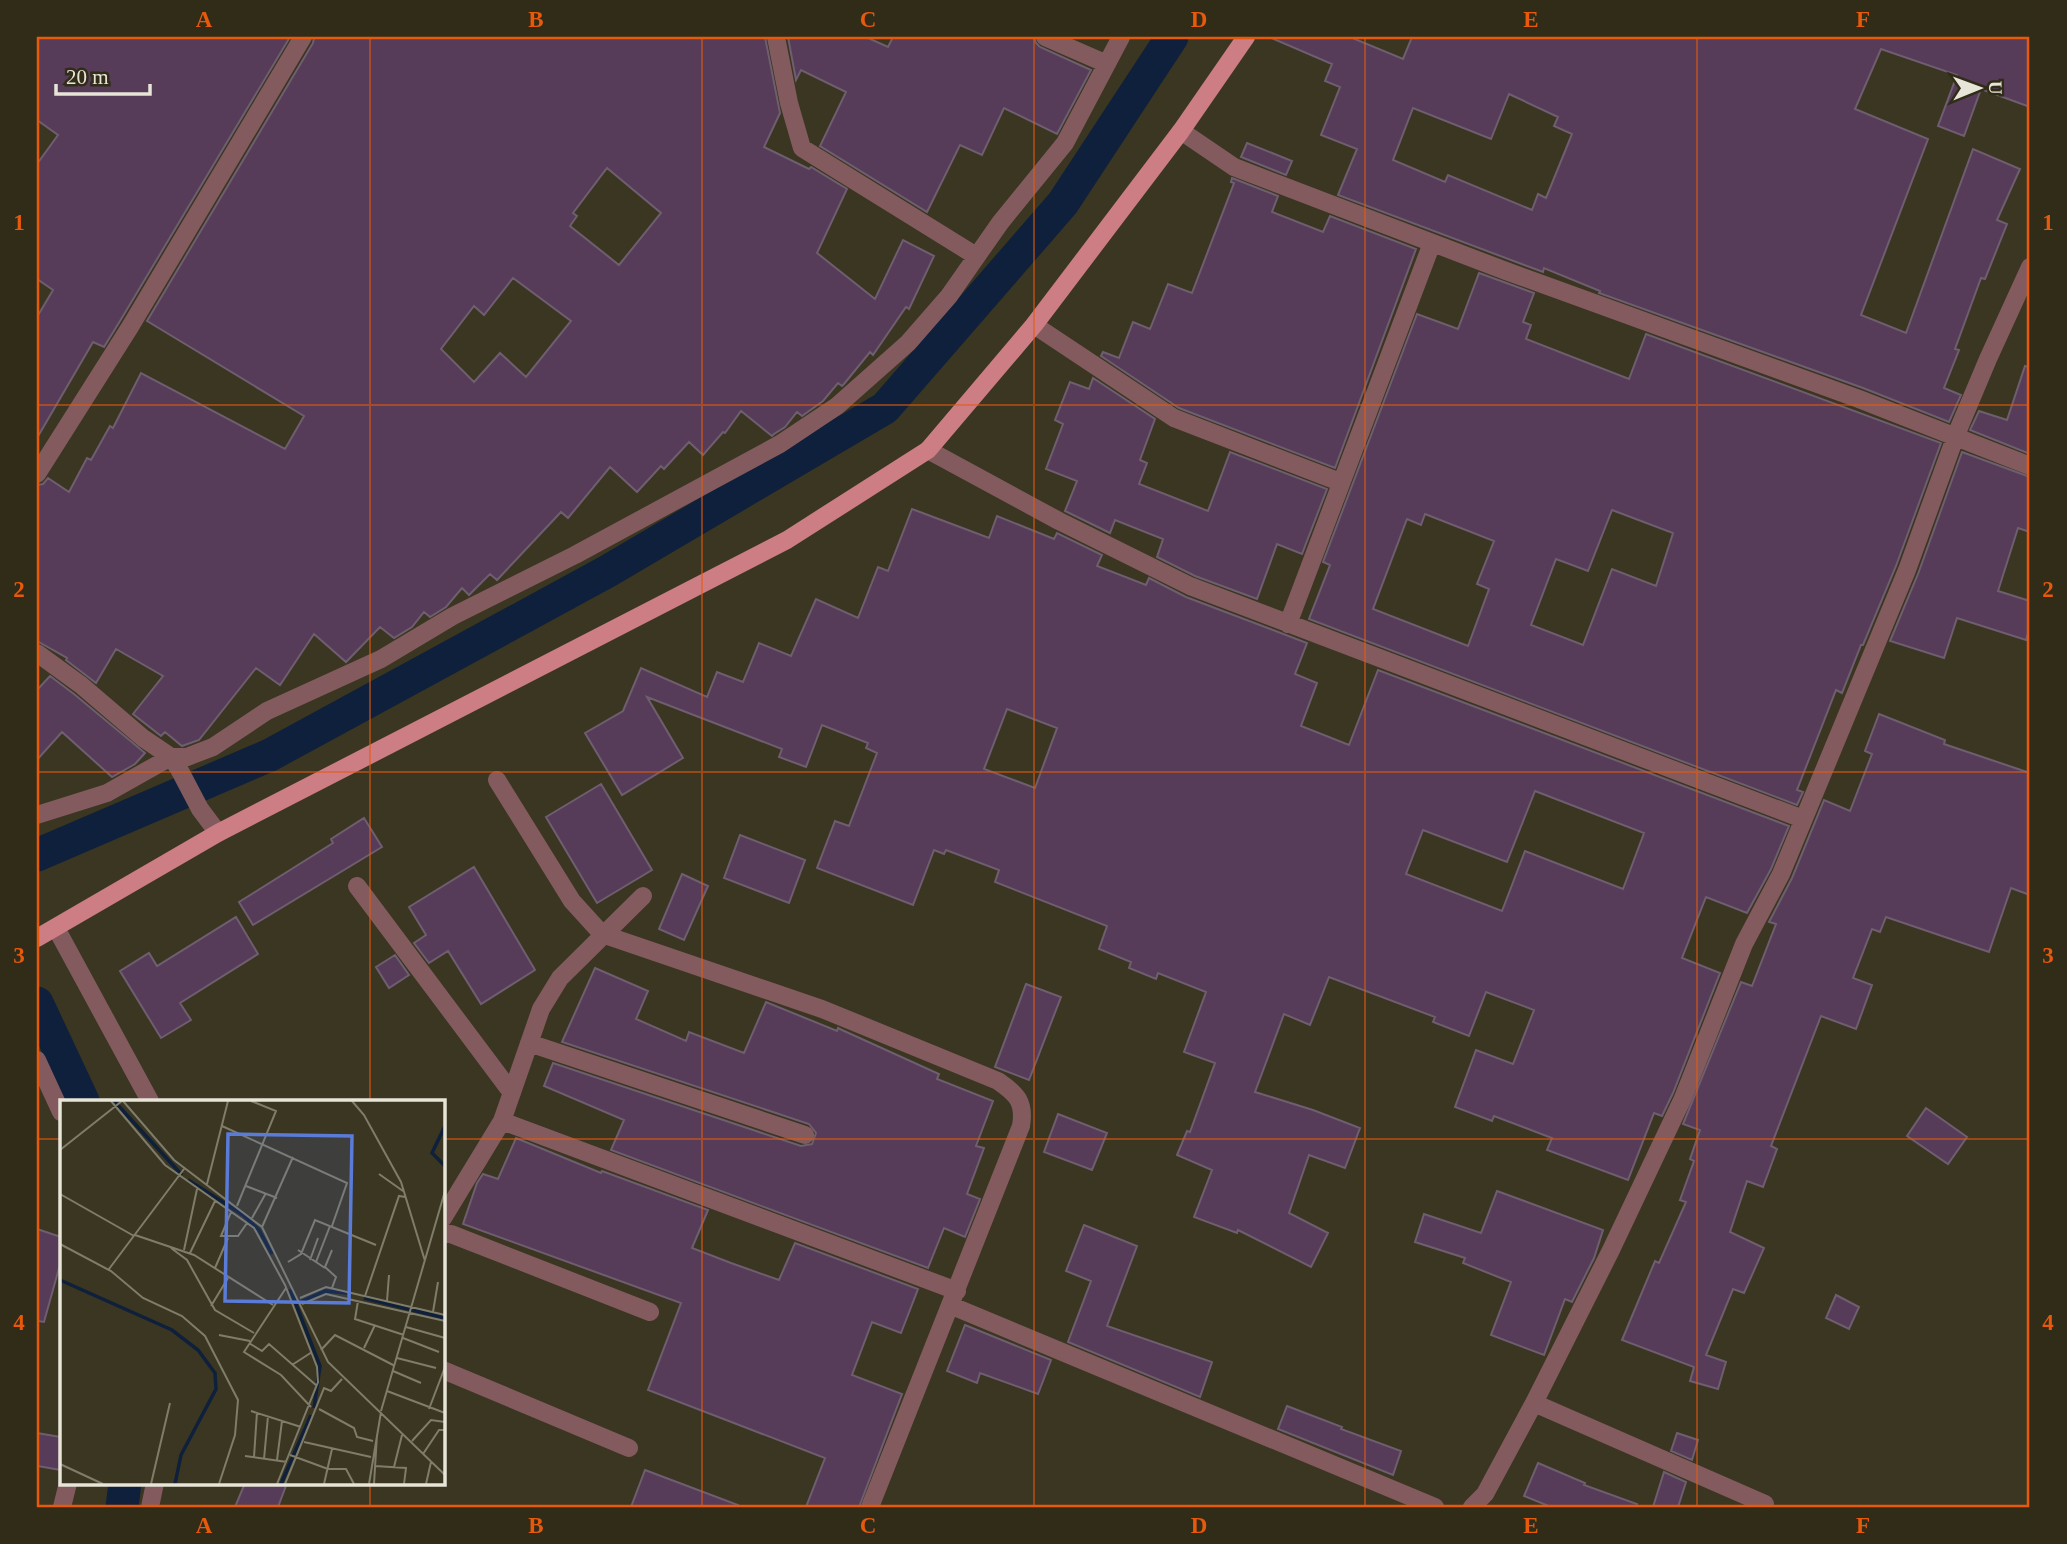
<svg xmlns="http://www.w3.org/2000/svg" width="2067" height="1544" viewBox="0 0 2067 1544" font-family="'Times New Roman',serif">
<rect width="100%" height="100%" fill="#3a3621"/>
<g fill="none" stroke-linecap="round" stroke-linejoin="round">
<path stroke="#0f203c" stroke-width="33" d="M 37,855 L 270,755 L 608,571 L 885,408 L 1063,203 L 1172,37
M 37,1003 L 83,1101
M 122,1507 L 125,1483"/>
</g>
<path fill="#563c58" stroke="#6e5e6f" stroke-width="2" fill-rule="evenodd" d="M 37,37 L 290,37 L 120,321 L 104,347 L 93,342 L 37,438 L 37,317 L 53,290 L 37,279 L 37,164 L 58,135 L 37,120 Z
M 314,37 L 765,37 L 780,113 L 764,147 L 809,169 L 811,167 L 847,189 L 817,253 L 875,299 L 903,240 L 934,256 L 909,309 L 906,307 L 873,355 L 870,352 L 844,384 L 842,386 L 838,383 L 823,401 L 802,416 L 797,412 L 785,427 L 774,434 L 772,436 L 741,411 L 725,433 L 723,432 L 703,455 L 689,442 L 664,469 L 661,466 L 637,492 L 610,467 L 568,518 L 561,512 L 497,580 L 490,574 L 469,595 L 462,588 L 446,607 L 430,617 L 424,612 L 412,627 L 394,638 L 380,627 L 346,662 L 314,634 L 280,685 L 256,668 L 199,740 L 182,746 L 165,732 L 161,736 L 133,714 L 163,676 L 116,649 L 96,683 L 66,660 L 67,658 L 37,641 L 37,485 L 43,484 L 48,478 L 69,492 L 87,458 L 91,460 L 110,426 L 113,428 L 141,373 L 285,449 L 304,416 L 147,321 L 313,43 ZM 607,168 L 661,213 L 619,265 L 570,226 L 577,216 L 573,213 ZM 513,278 L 571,321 L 526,377 L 500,353 L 474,382 L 441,349 L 474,306 L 484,315 Z
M 788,37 L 866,37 L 888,47 L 893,37 L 1034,37 L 1036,43 L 1040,47 L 1091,70 L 1057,134 L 1004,108 L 982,155 L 960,145 L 927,212 L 820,146 L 846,92 L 801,70 L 796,80 Z
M 1269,37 L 1350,37 L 1403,59 L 1412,37 L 2030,37 L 2030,107 L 1981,89 L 1964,136 L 1938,126 L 1957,75 L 1881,49 L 1855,109 L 1928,139 L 1861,315 L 1906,333 L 1973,149 L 2020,169 L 1997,220 L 2007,224 L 1985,279 L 1981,278 L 1955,349 L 1959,350 L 1944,388 L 1961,395 L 1949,422 L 1863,388 L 1599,293 L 1600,291 L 1544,268 L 1543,272 L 1338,195 L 1357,149 L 1321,135 L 1340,87 L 1325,81 L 1332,64 ZM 1509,94 L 1558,117 L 1554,126 L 1572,134 L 1546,198 L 1538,194 L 1532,210 L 1448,175 L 1445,182 L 1393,160 L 1413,108 L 1491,139 Z
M 1247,143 L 1292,161 L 1286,175 L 1241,157 Z
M 1232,178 L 1278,196 L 1272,212 L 1323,232 L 1330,216 L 1416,249 L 1335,468 L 1179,408 L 1101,356 L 1103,352 L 1119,358 L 1133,322 L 1150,329 L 1168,284 L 1192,293 L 1234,183 L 1231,182 Z
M 1479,273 L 1534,293 L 1523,322 L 1531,325 L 1526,339 L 1629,379 L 1646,334 L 1941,443 L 1896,566 L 1863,645 L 1861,645 L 1842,693 L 1836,690 L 1797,790 L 1803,792 L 1797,805 L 1309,619 L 1330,565 L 1323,562 L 1417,314 L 1458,329 ZM 1612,510 L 1673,533 L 1656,586 L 1612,569 L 1583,645 L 1531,625 L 1556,559 L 1588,571 ZM 1425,514 L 1494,541 L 1477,584 L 1489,589 L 1468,646 L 1373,609 L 1407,519 L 1421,525 Z
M 2025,366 L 2030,367 L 2030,454 L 1970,430 L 1979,411 L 2007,420 Z
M 1093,378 L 1155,419 L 1140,460 L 1147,463 L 1139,484 L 1208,511 L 1230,452 L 1327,489 L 1302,554 L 1277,544 L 1257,599 L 1195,576 L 1157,557 L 1163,539 L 1115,520 L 1110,533 L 1065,511 L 1077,481 L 1046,469 L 1063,424 L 1055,420 L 1070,382 L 1089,389 Z
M 1962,452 L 2030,477 L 2030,532 L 2018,528 L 1998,591 L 2030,601 L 2030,627 L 2026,640 L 1957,618 L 1944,658 L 1890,641 L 1918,574 Z
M 912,509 L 989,538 L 997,516 L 1054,539 L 1057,533 L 1102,555 L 1097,566 L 1146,585 L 1149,578 L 1186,597 L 1307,643 L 1295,674 L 1317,683 L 1301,726 L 1349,745 L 1378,670 L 1789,826 L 1771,869 L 1747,913 L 1706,897 L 1682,958 L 1720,973 L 1673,1093 L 1662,1116 L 1654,1113 L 1628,1180 L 1547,1150 L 1552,1138 L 1494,1116 L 1492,1121 L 1455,1107 L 1476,1050 L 1513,1064 L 1534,1010 L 1486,992 L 1469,1036 L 1433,1022 L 1435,1017 L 1329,977 L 1310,1025 L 1284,1014 L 1255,1092 L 1313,1110 L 1360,1128 L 1345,1168 L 1309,1155 L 1289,1213 L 1328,1233 L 1311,1267 L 1238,1230 L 1237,1233 L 1194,1217 L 1212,1170 L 1177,1155 L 1187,1131 L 1190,1132 L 1215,1063 L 1184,1052 L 1206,992 L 1158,973 L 1156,979 L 1129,968 L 1131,962 L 1099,949 L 1107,926 L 995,882 L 999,870 L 946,850 L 944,854 L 934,850 L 913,905 L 817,868 L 835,821 L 849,826 L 877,753 L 866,748 L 868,743 L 822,725 L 806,767 L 779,757 L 782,749 L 647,697 L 683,758 L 622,795 L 585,733 L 623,711 L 641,668 L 707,697 L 717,672 L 743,682 L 759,643 L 791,656 L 816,599 L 858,618 L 878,567 L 888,571 ZM 1007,709 L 1057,728 L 1035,788 L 984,769 ZM 1535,791 L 1644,833 L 1623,889 L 1525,851 L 1502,911 L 1406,874 L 1423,830 L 1507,862 Z
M 50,676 L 74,694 L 145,753 L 135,764 L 112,777 L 62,732 L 37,760 L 37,690 Z
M 1879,714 L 1945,740 L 1944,744 L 2030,773 L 2030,895 L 2011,888 L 1989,952 L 1886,917 L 1880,932 L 1872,929 L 1853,978 L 1872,985 L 1856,1029 L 1821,1016 L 1771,1146 L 1777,1149 L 1763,1187 L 1747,1181 L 1730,1232 L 1764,1248 L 1744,1293 L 1733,1289 L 1706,1355 L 1726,1362 L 1718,1389 L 1690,1381 L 1694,1367 L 1622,1340 L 1655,1261 L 1659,1263 L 1686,1202 L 1680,1200 L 1694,1161 L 1690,1159 L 1700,1130 L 1683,1124 L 1741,982 L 1752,986 L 1776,924 L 1769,922 L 1792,878 L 1824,800 L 1850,811 L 1872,754 L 1865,751 Z
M 601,784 L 652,870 L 597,903 L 546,817 Z
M 364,818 L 382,847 L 253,925 L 239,902 L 333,843 L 331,839 Z
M 740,835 L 805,860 L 789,903 L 724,878 Z
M 474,867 L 535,970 L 481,1004 L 448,951 L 429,963 L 414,943 L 426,935 L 409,907 Z
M 682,874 L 708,886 L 684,940 L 659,929 Z
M 236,917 L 258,954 L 180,1003 L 191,1020 L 161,1038 L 120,971 L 149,953 L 157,966 Z
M 395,955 L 409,975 L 389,988 L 376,967 Z
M 595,968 L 648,991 L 636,1019 L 686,1041 L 689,1032 L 744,1053 L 766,1002 L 837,1031 L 838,1028 L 842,1030 L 939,1074 L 937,1079 L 993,1101 L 976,1146 L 984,1148 L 967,1194 L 980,1199 L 965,1237 L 944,1228 L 928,1268 L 611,1150 L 624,1120 L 544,1086 L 553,1063 L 801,1146 L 812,1144 L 816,1133 L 809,1124 L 562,1042 Z
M 1026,984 L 1061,997 L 1029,1080 L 995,1067 Z
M 1926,1108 L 1967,1137 L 1948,1164 L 1907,1136 Z
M 1058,1114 L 1107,1133 L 1092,1170 L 1044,1152 Z
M 516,1138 L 601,1173 L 602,1171 L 708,1210 L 692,1248 L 731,1263 L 779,1280 L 795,1243 L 918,1289 L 901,1333 L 872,1322 L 852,1375 L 902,1394 L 859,1507 L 806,1507 L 825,1458 L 648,1390 L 681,1303 L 463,1224 L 477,1183 L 483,1174 L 498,1179 Z
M 1497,1191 L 1603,1230 L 1594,1258 L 1572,1302 L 1565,1299 L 1544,1355 L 1491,1335 L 1511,1282 L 1463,1263 L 1465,1258 L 1415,1242 L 1424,1214 L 1481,1233 Z
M 1084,1225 L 1137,1246 L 1107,1326 L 1212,1362 L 1200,1397 L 1068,1342 L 1091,1281 L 1066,1271 Z
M 37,1229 L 61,1237 L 61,1261 L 44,1322 L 37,1321 Z
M 1836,1295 L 1859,1307 L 1849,1329 L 1826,1318 Z
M 965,1325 L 1051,1360 L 1038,1394 L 980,1373 L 977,1383 L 947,1371 Z
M 1287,1406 L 1342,1427 L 1341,1429 L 1401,1451 L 1393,1475 L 1278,1429 Z
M 37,1433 L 61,1437 L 61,1470 L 37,1466 Z
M 1677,1433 L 1698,1440 L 1692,1460 L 1671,1451 Z
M 1538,1463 L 1585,1483 L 1584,1485 L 1637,1504 L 1636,1507 L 1551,1507 L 1524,1496 Z
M 645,1470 L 738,1505 L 737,1507 L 631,1507 Z
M 1664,1472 L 1686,1482 L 1678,1507 L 1653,1507 Z
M 245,1483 L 287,1483 L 278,1507 L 235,1507 Z"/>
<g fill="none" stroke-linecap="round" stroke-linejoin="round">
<path stroke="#835b5e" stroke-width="18" d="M 776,37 L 789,103 L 802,148 L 976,256
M 1045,37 L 1107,64
M 1181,131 L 1234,167 L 1506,271 L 1859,399 L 2030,466
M 1034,325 L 1174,418 L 1340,482
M 928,450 L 1059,521 L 1190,586 L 1803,819
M 37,474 L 130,327 L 303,37
M 1288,624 L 1432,243
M 37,653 L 81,685 L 143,738 L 171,757 L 179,769 L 200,809 L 218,833
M 497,780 L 572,901 L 602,934 L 822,1009 L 998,1081 C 1017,1094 1025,1102 1021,1126 L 870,1507
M 37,815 L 107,793 L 171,757 L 187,757 L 213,747 L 267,711 L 381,659 L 453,616 L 575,555 L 780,444 L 837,406 L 908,343 L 949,296 L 1000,223 L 1065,143 L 1121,37
M 357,886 L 512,1093
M 56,928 L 150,1101
M 529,1043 L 805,1135
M 37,1060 L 61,1112
M 502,1121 L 957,1291
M 443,1218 L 502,1121 L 541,1009 L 560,978 L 643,896
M 443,1234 L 451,1234 L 650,1312
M 952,1306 L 1435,1507
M 443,1370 L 629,1448
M 1534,1403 L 1765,1504
M 62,1507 L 68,1483
M 150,1507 L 155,1483
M 1472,1507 L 1485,1494 L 1534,1403 L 1611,1250 L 1683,1098 L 1744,944 L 1781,874 L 1907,570 L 1956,435 L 1988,359 L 2030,267"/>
<path stroke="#cd7d84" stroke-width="18" d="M 37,938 L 218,833 L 787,540 L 928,450 L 1034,325 L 1181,131 L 1246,37"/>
</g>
<path fill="none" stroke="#e8590c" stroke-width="2" stroke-opacity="0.55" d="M 370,37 L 370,1101M 702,37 L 702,1507M 1034,37 L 1034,1507M 1365,37 L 1365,1507M 1697,37 L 1697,1507M 37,405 L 2030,405M 37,772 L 2030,772M 37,1139 L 61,1139M 443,1139 L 2030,1139M 370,1483 L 370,1507"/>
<g transform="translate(60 1100)">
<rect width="385" height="385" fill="#3a3621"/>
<path fill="none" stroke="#0f203c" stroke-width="3.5" d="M 54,1 L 122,75M 385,26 L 372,53 L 385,66M 128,80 L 183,115 L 199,130 L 212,154M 0,180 L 112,230 L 138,250 L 155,273 L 156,289 L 121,355 L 115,384M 230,189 L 260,266 L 254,308M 304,198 L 385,218M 238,203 L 265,191 L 287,193M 221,384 L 251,315"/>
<path fill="none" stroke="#7f7c6a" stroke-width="2" d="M 51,1 L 105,65 L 194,128 L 225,185 L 257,267 L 258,282 L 217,384M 63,1 L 114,60 L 202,127 L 268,262 L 385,375M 292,1 L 304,15 L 341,82 L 365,161M 162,26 L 287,83 L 272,126M 0,50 L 62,1M 319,74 L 343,91M 147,84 L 168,1M 186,86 L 217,98M 0,94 L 74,136M 177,106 L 216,11 L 191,1M 171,112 L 161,136 L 178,136 L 187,123M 192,118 L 206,93M 202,127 L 233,57M 75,135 L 134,155 L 213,205M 0,144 L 51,171 L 83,198 L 122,216 L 145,236 L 178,300 L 175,335 L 159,384M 111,148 L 127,160 L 155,210 L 194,233M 124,150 L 137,89M 238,150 L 265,168M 272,150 L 265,167 L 276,177 L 272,188M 130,153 L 155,101M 250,160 L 258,138M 228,162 L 241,154 L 255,120 L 316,145M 256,162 L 270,126M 155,168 L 168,138M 49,169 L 124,69M 226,188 L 184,252 L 221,275 L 251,307M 305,196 L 339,96 L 345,97M 240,198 L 266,187 L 385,215M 298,201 L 295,219 L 344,235M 327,201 L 329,175M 242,204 L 266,194 L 385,221M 151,206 L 168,178M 373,212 L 378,182M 346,227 L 385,238M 159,235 L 190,241M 343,238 L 379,252M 189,243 L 202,251 L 209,244 L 257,286M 304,248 L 315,225M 261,250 L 275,235 L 335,266M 337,258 L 376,268M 232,265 L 252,252M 333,271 L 361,283M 327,291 L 385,313M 259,309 L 294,328 L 297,337 L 313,341M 369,309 L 385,267M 191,311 L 241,327M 321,311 L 385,91M 352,341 L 371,320 L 385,322M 244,342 L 311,357M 363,354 L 379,330 L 385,330M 230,355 L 268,369 L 286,369 L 294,384M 185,356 L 227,362M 194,357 L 197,312M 204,359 L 208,316M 217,360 L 222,321M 0,364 L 43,384M 315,366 L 346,368 L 344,384M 334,367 L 342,335M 91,384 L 110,303M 225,384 L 264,288 L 271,291 L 282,279M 264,384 L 272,349M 309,384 L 321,312M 314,384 L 317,335M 366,384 L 371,362"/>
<path fill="#5a7bd8" fill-opacity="0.15" stroke="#5a7bd8" stroke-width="3.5" d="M 168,34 L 292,36 L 289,203 L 165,201 Z"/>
<rect width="385" height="385" fill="none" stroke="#e7e4d8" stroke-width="3.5"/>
</g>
<rect width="2067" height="1544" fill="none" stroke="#302c17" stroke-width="77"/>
<g transform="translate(1979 88) rotate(89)" stroke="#302c17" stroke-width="5" paint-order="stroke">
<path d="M0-5L12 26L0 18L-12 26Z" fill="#e7e4d8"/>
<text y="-10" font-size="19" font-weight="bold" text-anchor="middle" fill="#e7e4d8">U</text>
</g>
<path d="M56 84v10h94v-10" fill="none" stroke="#e7e4d8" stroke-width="3.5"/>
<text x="66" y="84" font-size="21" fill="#e7e4d8" stroke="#302c17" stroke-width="5" paint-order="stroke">20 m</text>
<rect x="38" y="38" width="1990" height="1468" fill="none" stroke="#e8590c" stroke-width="2.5"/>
<g font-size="23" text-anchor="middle" font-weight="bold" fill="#e8590c">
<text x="204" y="27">A</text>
<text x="536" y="27">B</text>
<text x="868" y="27">C</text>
<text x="1199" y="27">D</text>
<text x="1531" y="27">E</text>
<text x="1863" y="27">F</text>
<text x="19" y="230">1</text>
<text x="2048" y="230">1</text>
<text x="19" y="597">2</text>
<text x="2048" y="597">2</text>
<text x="19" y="963">3</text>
<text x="2048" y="963">3</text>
<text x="19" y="1330">4</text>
<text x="2048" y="1330">4</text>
<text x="204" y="1533">A</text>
<text x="536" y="1533">B</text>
<text x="868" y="1533">C</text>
<text x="1199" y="1533">D</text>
<text x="1531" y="1533">E</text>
<text x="1863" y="1533">F</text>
</g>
</svg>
